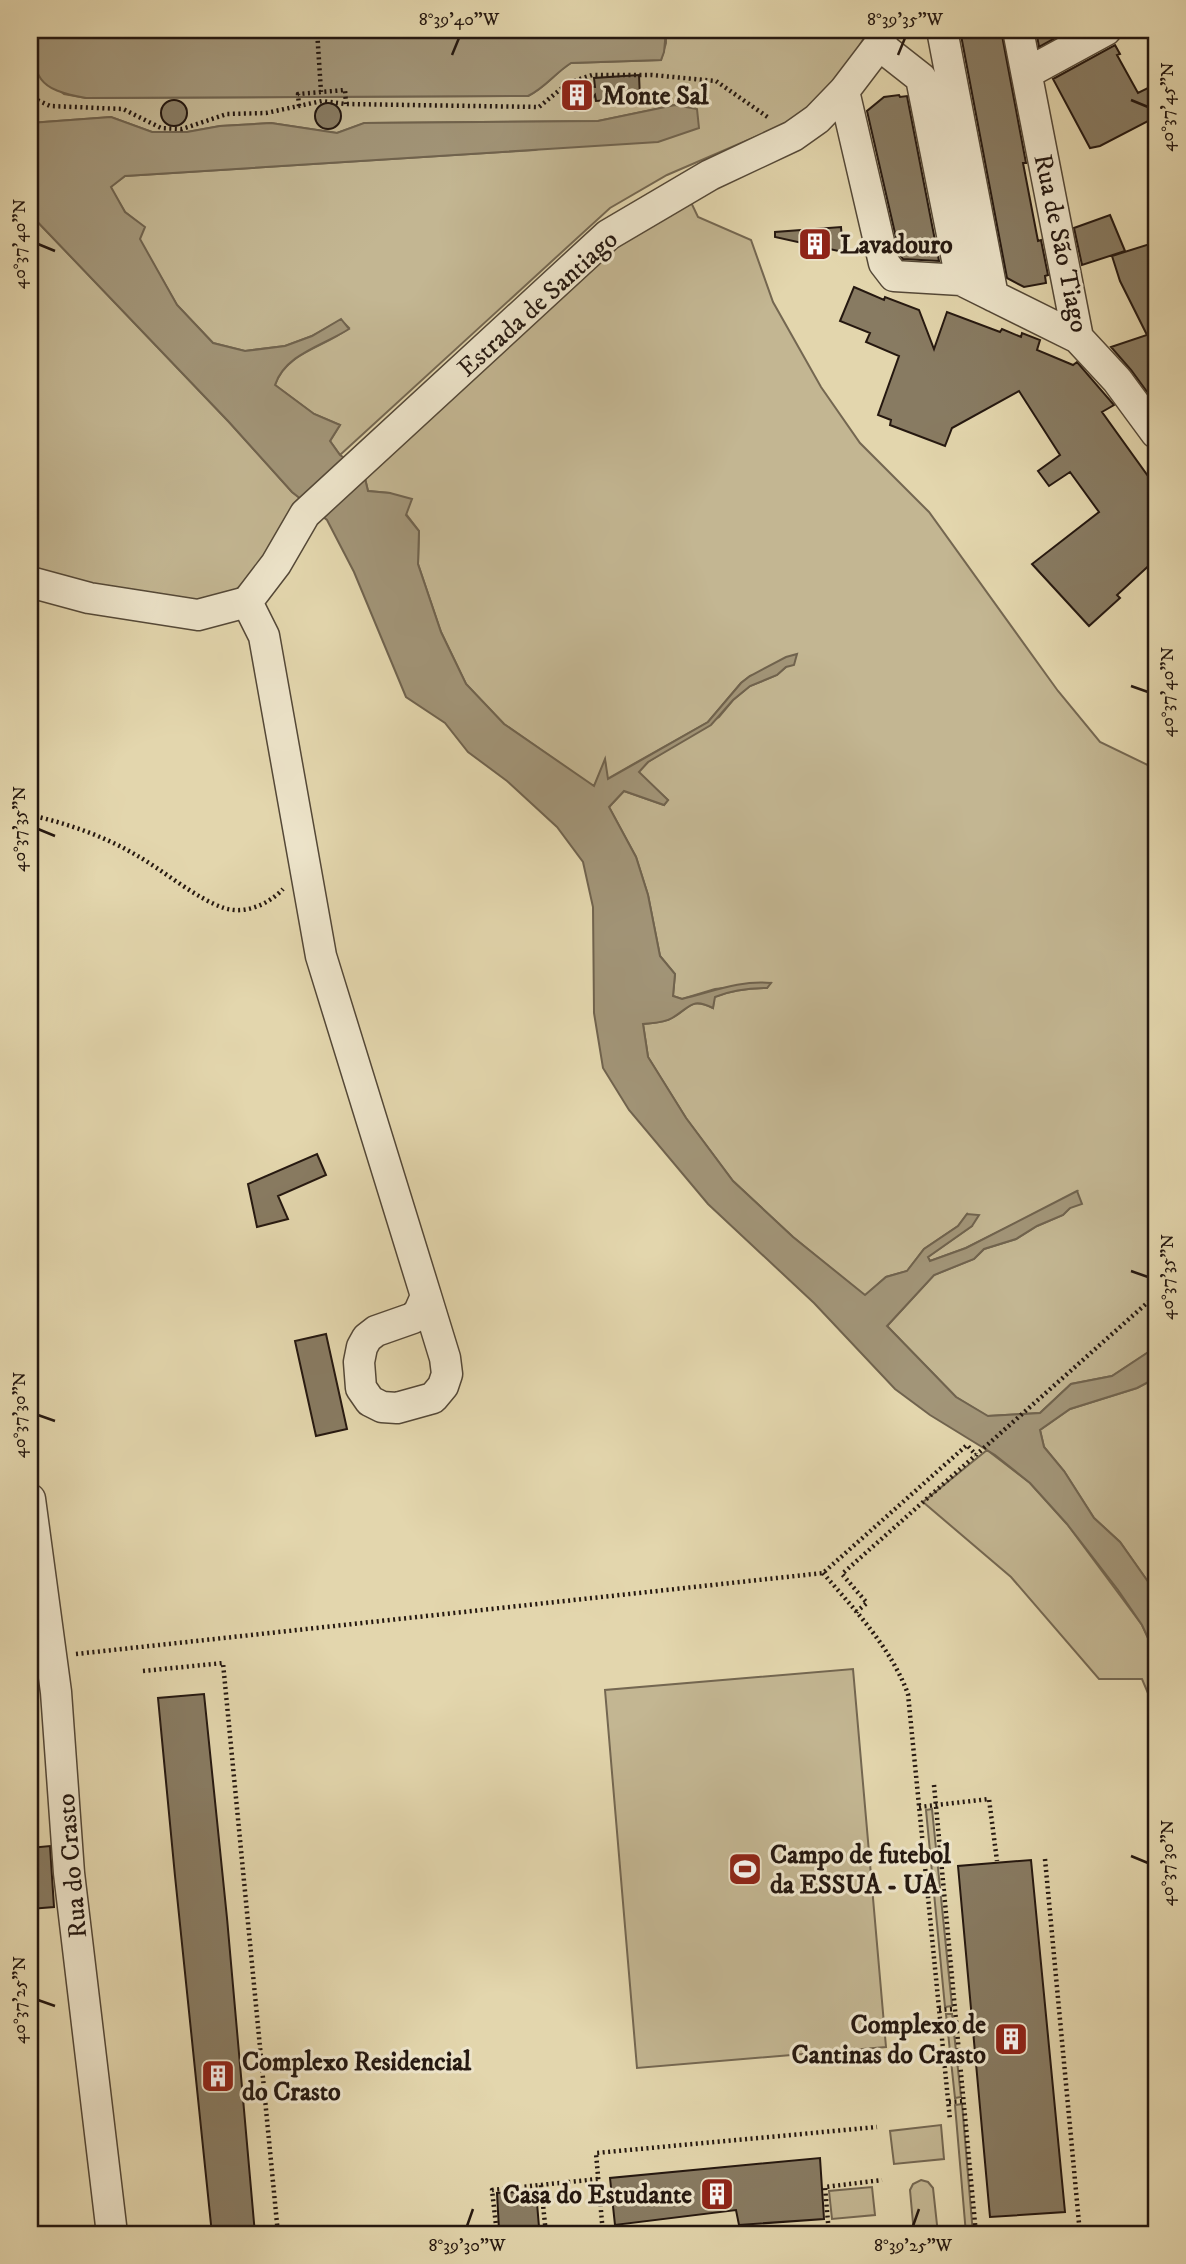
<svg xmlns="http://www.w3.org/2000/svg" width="1186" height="2264" viewBox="0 0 1186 2264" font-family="'IM FELL DW Pica',serif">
<rect width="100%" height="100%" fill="#e3d6ad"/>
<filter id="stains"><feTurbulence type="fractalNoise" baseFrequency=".00286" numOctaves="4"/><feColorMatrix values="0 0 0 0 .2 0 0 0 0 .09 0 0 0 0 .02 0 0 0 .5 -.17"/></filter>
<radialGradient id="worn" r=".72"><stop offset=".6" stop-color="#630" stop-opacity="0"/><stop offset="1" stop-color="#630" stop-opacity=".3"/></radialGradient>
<path fill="#c3b692" stroke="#746751" stroke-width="2" d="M 666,30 L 869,30 L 837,82 L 790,122 L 667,175 L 610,208 L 340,455 L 330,441 L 340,425 L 314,414 L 275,385 C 286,352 324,348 349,328 L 341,320 L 312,336 L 285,346 L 245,351 L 213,343 L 177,305 L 139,239 L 144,227 L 125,212 L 110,187 L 125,176 L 535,150 L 675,105 L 598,121 L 365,123 L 337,133 L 271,123 L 220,126 L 187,132 L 152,132 L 111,117 L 30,123 L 30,31 L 35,69 L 64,94 L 86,98 L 528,96 C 545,88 555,73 571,63 L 661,60 L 666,43 Z
M 687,194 L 698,217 L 751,240 L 773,302 L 821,387 L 860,443 L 929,512 L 1058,691 L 1100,742 L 1156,769 L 1156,1347 L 1112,1376 L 1071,1384 L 1040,1413 L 987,1416 L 956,1397 L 887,1326 L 934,1275 L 974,1259 L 984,1249 L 1016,1239 L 1037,1226 L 1063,1215 L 1070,1208 L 1077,1192 L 966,1248 L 930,1261 L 928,1257 L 972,1226 L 967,1214 L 958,1226 L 924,1249 L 907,1271 L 886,1277 L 865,1296 L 793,1237 L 733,1181 L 686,1118 L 648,1057 L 643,1024 C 652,1023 664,1023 672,1018 C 690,1008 690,997 713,1008 L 714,997 C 732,990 748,988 767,988 L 770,983 L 715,989 L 682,999 L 673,996 L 675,974 L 660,956 L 648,895 L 636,857 L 609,807 L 624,791 L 664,805 L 668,800 L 638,772 L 648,762 L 719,717 L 733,700 L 750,686 L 777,675 L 786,667 L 750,676 L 741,683 L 708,722 L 607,779 L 605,761 L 594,787 L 504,724 L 466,684 L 441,632 L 418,564 L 419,531 L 390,493 L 368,491 L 363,470 L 608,242 Z
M 30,214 L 229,422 L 292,492 L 304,501 L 260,566 L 227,599 L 182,604 L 30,573 Z
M 1156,1378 L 1156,1593 L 1120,1542 L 1094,1518 L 1064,1471 L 1044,1447 L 1040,1430 L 1070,1409 L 1137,1388 Z
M 987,1450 L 1030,1483 L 1067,1524 L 1142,1625 L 1156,1655 L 1156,1712 L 1142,1679 L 1099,1679 L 1011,1577 L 923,1502 Z
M 853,1669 L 886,2047 L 637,2068 L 605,1690 Z
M 932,1809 L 952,2006 L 945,2007 L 926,1810 Z
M 946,2014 L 952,2014 L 961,2097 L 955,2098 Z
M 962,2104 L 973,2234 L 966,2234 L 955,2105 Z
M 941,2125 L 944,2159 L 894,2164 L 890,2131 Z
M 921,2180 L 928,2182 L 933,2188 L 938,2234 L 914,2234 L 910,2190 L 913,2184 Z
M 872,2187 L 875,2215 L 832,2219 L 829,2191 Z"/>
<path fill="#a29578" stroke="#70634e" stroke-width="2" d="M 30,30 L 666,30 L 664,52 L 661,60 L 571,63 C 555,73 545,88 528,96 L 86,98 C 35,89 35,78 30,30 Z
M 675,105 L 697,109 L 699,128 L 658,142 L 125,176 L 111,187 L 125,212 L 145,227 L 140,239 L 177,305 L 213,343 L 245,351 L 285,346 L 312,336 L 341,319 L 349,329 C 324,345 285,354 275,385 L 314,414 L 340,425 L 330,441 L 340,455 L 363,470 L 368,491 L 390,493 L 412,499 L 406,515 L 419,531 L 418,564 L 441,632 L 466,684 L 504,724 L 594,786 L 605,759 L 608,779 L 708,722 L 741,683 L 750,676 L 786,657 L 797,654 L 794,665 L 786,667 L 777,675 L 750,686 L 733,700 L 711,725 L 648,762 L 639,772 L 668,800 L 664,805 L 624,791 L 609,807 L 636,857 L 648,895 L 660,956 L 675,974 L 673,996 L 682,999 C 712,992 739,980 771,983 L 767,988 C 748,988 732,990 715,997 L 713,1008 C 691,997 691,1007 672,1018 C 664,1023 652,1023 643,1024 L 648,1057 L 686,1118 L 733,1181 L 793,1237 L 865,1295 L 886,1277 L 907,1271 L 924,1249 L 958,1226 L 967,1214 L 979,1215 L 972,1226 L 928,1257 L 930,1261 L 966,1248 L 1077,1191 L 1082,1204 L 1070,1208 L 1063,1215 L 1037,1226 L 1016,1239 L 984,1249 L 974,1259 L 934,1275 L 887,1326 L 956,1397 L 988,1416 L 1040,1413 L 1071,1384 L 1112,1376 L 1156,1347 L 1156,1378 L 1137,1388 L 1070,1409 L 1040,1430 L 1044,1447 L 1064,1471 L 1094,1518 L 1120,1542 L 1156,1593 L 1156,1655 L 1142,1625 L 1118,1590 L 1067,1524 L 1030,1483 L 995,1455 L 930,1415 L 895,1389 L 814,1303 L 708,1204 L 629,1110 L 603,1068 L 594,1013 L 593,907 L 583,862 L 557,827 L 507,781 L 468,752 L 445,723 L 406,697 L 354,572 L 327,520 L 292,492 L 229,422 L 30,214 L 30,123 L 111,117 L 152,132 L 187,132 L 220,126 L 271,123 L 337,133 L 364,123 L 598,121 Z"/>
<path fill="#887b62" stroke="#251810" stroke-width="2" d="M 960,30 L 1001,30 L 1026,163 L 1023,163 L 1038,241 L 1041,240 L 1048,275 L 1045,276 L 1046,283 L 1024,287 L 1007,278 Z
M 1036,30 L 1070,30 L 1039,47 Z
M 1115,45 L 1120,54 L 1117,55 L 1138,93 L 1156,84 L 1156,117 L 1100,146 L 1090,148 L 1053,79 Z
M 639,75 L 640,98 L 596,101 L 595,95 L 584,109 L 575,111 L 567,107 L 563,98 L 566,89 L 574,85 L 595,87 L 594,78 Z
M 899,95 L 900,97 L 907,96 L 939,261 L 903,259 L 900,255 L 867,111 L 884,97 Z
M161 113a13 13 0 1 1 26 0a13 13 0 1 1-26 0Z
M315 116a13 13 0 1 1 26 0a13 13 0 1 1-26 0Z
M 1110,215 L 1125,251 L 1082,265 L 1074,228 Z
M 841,227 L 843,252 L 775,237 L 775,232 Z
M 1156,242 L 1156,404 L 1131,370 L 1111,347 L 1147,335 L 1120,281 L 1112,256 Z
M 854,287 L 884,300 L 885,297 L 919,310 L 934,349 L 947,312 L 1000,332 L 1002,329 L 1021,337 L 1022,333 L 1040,340 L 1037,350 L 1073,365 L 1077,362 L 1114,405 L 1102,412 L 1148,476 L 1156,470 L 1156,559 L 1117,595 L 1120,598 L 1089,626 L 1032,564 L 1099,512 L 1070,472 L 1049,486 L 1038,471 L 1060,455 L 1019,391 L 952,428 L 945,446 L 890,425 L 891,420 L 878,415 L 899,356 L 866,342 L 870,333 L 840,321 Z
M 317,1154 L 326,1175 L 278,1196 L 288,1219 L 257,1227 L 248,1184 Z
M 326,1334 L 347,1429 L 316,1436 L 295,1341 Z
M 204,1694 L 227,1918 L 255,2234 L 212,2234 L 175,1876 L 158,1698 Z
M 50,1846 L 54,1907 L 30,1909 L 30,1848 Z
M 1031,1860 L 1065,2212 L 990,2217 L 958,1866 Z
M 820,2158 L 824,2219 L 739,2225 L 736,2210 L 615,2225 L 610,2178 Z
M 536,2191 L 539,2227 L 499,2230 L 497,2193 Z"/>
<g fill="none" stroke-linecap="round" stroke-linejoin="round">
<g stroke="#544837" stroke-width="33">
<path id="minor" d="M 942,30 L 993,296
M 1018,30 L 1078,338 L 1117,380 L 1156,433
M 879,45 L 921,78 L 961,280
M 1027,73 L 1106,30
M 844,91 L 884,263 L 894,276 L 961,280 L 1078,338
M 30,582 L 89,598 L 198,615 L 247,602 L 276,564 L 305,514 L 608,235 L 710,175 L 793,136 L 817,119 L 844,91 L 879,45 L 884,30
M 247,602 L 264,636 L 321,956 L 426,1296 L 445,1358 L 447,1374 L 443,1386 L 433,1398 L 397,1408 L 382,1407 L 370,1401 L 361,1388 L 359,1362 L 362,1347 L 367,1338 L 376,1331 L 413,1318 L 419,1312 L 426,1296
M 30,1499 L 56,1692 L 69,1873 L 112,2234"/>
</g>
<path stroke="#251810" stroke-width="4.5" stroke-dasharray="2 3.5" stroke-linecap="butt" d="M 317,30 L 321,92
M 30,93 L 33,98 L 50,106 L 123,109 L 161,128 L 182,129 L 227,114 L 266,113 L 322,101 L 346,104 L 539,107 L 568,83 L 592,75 L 652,75 L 716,81 L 769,118
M 299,106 L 298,94 L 345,90 L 346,104
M 30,815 C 66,823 104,836 136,855 C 163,870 195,898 224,908 C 245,915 269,904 283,889
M 823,1573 C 855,1610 891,1648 908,1694 L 950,2120
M 856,1612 L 867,1603 L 842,1574 L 1156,1295
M 76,1654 L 823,1573 L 967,1445 L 976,1455
M 143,1671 L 223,1663 L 278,2234
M 934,1785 L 976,2234
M 919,1807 L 989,1799 L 997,1861
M 1045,1859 L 1080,2234
M 939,2010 L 955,2009
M 949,2102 L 964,2101
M 541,2185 L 546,2234
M 497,2234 L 492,2190 L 598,2179
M 603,2234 L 596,2153 L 877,2127
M 829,2234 L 825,2187 L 882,2180"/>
<use href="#minor" stroke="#ede4ca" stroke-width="30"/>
</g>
<path fill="none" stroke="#251810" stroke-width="2.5" d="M 452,55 L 459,38M 898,55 L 905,38M 1131,100 L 1148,107M 38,244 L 55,251M 1131,686 L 1148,692M 38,829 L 55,836M 1131,1271 L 1148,1277M 38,1415 L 55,1421M 1131,1856 L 1148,1863M 38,2000 L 55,2006M 467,2226 L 473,2209M 913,2226 L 919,2209"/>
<defs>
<g id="building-square" transform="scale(1.75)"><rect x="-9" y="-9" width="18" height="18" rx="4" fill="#8f2418" stroke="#ede4ca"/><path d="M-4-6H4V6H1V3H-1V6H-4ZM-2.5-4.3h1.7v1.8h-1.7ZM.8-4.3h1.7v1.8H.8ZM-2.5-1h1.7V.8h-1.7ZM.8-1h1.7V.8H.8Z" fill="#fff"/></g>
<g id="stadium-square" transform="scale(1.75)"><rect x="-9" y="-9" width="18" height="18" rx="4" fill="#8f2418" stroke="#ede4ca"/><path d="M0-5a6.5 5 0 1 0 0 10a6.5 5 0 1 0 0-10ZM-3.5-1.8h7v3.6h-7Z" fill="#fff"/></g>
</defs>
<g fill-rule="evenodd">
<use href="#building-square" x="577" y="95"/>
<use href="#building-square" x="815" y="244"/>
<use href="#stadium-square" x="745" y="1869"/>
<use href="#building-square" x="1011" y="2039"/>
<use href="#building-square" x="218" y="2076"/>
<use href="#building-square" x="717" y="2194"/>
</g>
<g text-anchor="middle" stroke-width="6" stroke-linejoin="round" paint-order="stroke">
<g font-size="26" font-weight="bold" fill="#251810" stroke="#ede4ca" text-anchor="start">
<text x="602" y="104">Monte Sal</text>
<text x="840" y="253">Lavadouro</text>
<text x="770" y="1863">Campo de futebol<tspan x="770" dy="30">da ESSUA - UA</tspan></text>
<text x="986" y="2033" text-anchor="end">Complexo de<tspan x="986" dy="30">Cantinas do Crasto</tspan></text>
<text x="242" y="2070">Complexo Residencial<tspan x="242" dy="30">do Crasto</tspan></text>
<text x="692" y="2203" text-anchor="end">Casa do Estudante</text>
</g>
<g font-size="26" fill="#251810" stroke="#ede4ca">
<text transform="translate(1062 243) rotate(78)" y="9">Rua de São Tiago</text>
<text transform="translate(537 303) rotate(-42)" y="9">Estrada de Santiago</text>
<text transform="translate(71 1866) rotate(-95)" y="9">Rua do Crasto</text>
</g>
</g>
<rect width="1186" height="2264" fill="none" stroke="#e3d6ad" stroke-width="77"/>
<rect x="38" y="38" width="1110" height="2188" fill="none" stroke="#251810" stroke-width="2.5"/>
<g font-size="18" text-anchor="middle" fill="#251810">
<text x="459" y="25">8°39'40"W</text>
<text x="905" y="25">8°39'35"W</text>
<text transform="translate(1167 107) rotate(-90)" y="6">40°37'45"N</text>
<text transform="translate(19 244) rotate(-90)" y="6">40°37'40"N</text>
<text transform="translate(1167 692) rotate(-90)" y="6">40°37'40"N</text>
<text transform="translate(19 829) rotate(-90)" y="6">40°37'35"N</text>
<text transform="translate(1167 1277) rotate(-90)" y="6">40°37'35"N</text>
<text transform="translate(19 1415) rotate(-90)" y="6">40°37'30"N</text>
<text transform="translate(1167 1863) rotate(-90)" y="6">40°37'30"N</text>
<text transform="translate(19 2000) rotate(-90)" y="6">40°37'25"N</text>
<text x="467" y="2251">8°39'30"W</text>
<text x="913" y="2251">8°39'25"W</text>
</g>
<rect width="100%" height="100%" filter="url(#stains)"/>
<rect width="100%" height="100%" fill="url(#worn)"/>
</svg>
